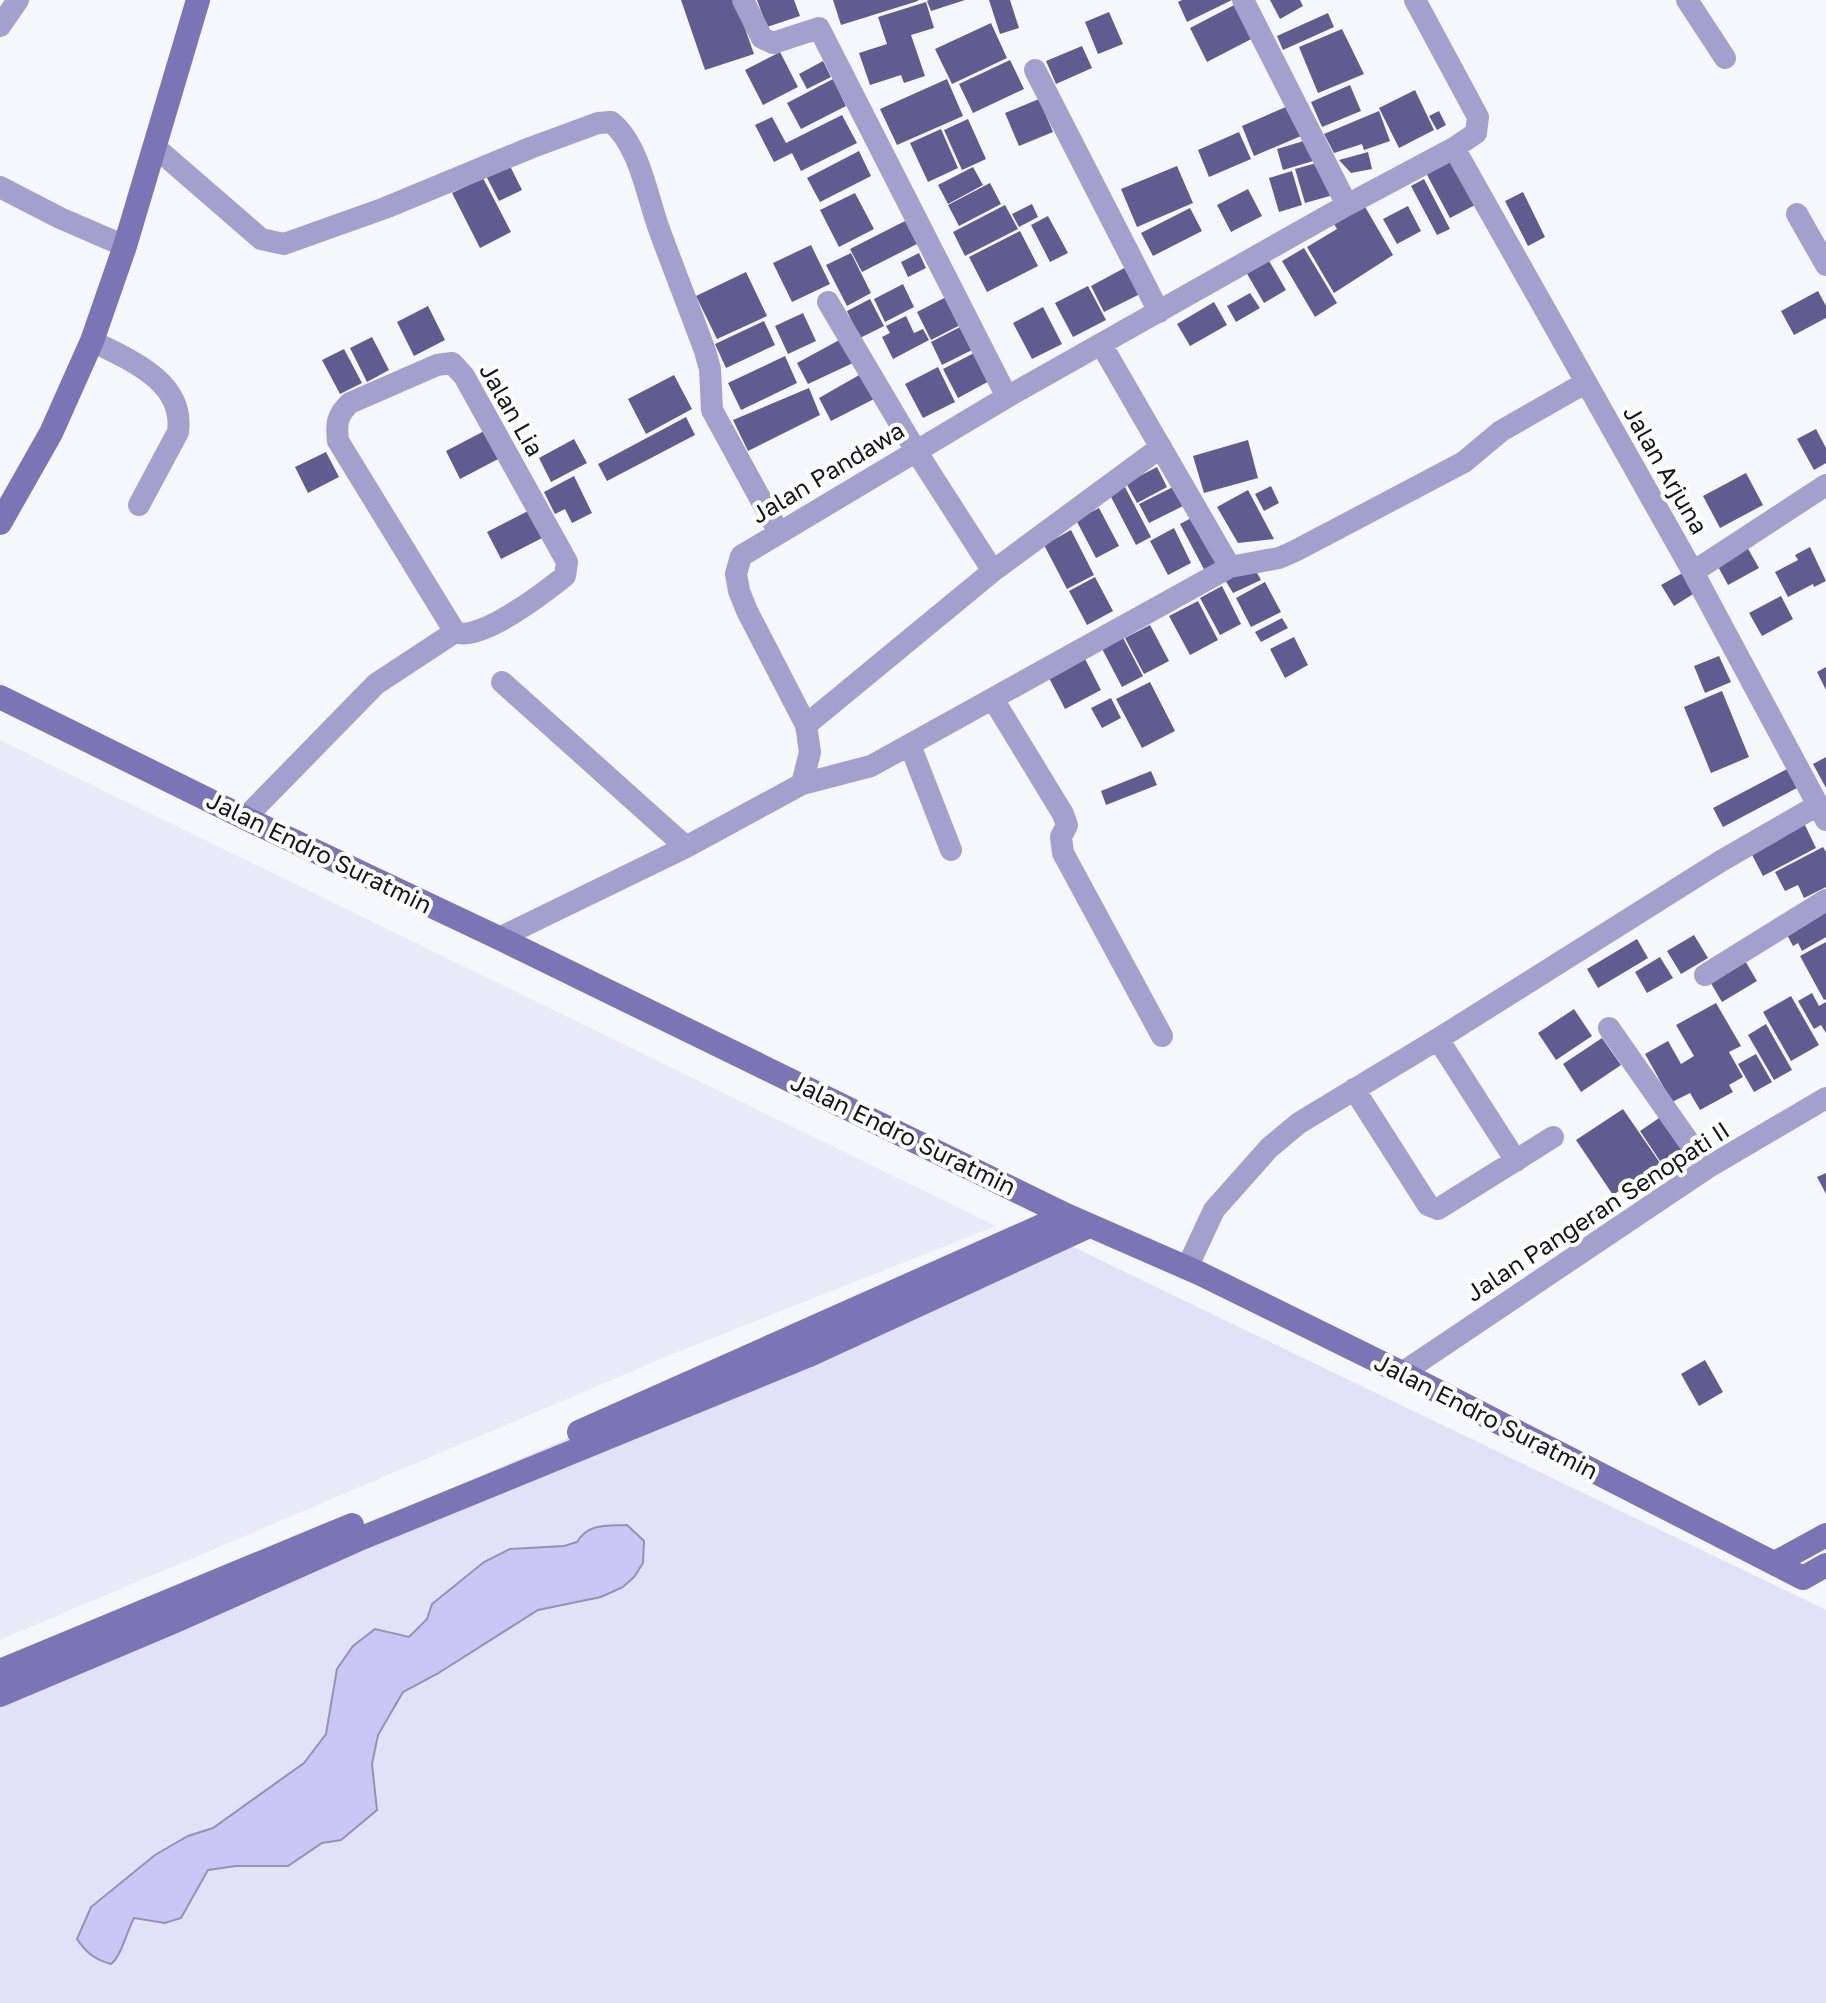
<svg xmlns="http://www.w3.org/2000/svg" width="1826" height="2003" viewBox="0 0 1826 2003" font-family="'Golos Text',sans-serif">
<rect width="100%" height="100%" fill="#f6f6fd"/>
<path fill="#ebeaf8" d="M 0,740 L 412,941 L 996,1226 L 675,1353 L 0,1640 Z"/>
<path fill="#e3e1f8" d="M 1044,1233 L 1826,1610 L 1826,2003 L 0,2003 L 0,1683 Z"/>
<path fill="#cac6f6" stroke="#9592b4" stroke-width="2" d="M 627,1525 L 644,1541 L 643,1563 L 634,1577 L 623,1587 L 601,1597 L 538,1610 L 437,1674 L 403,1692 L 378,1735 L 372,1764 L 377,1810 L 341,1840 L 322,1843 L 288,1866 L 236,1866 L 208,1870 L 181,1918 L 165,1923 L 134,1918 C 126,1933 122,1955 111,1964 C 96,1960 86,1953 77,1939 L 91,1907 L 155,1855 L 188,1836 L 213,1828 L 304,1763 L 326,1734 L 337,1669 L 353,1646 L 375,1629 L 409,1637 L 427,1619 L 432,1604 L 484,1562 L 510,1549 L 564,1546 L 577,1542 C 588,1523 607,1526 627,1525 Z"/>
<path fill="#625b90" d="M 681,0 L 735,0 L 754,54 L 705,70 Z
M 757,0 L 794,0 L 800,16 L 767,27 Z
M 833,0 L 918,0 L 918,1 L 841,25 Z
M 965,0 L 931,11 L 927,1 L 929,0 Z
M 989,0 L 1010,0 L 1019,28 L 1000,34 Z
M 1182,0 L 1232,0 L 1187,22 L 1178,2 Z
M 1270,0 L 1300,0 L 1303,6 L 1280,19 Z
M 926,2 L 934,28 L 911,35 L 925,76 L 904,83 L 901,75 L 870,85 L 859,53 L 887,44 L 878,17 Z
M 1240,2 L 1257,36 L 1207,62 L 1190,28 Z
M 1109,12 L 1123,44 L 1098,54 L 1085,22 Z
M 1328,13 L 1334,27 L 1283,50 L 1277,36 Z
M 991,23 L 1007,58 L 952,84 L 935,49 Z
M 1342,29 L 1364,74 L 1318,93 L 1299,47 Z
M 1082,46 L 1092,68 L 1056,84 L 1046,61 Z
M 780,52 L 798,87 L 763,105 L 745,70 Z
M 1010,60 L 1024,89 L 973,113 L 959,84 Z
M 823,61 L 831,77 L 807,89 L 799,74 Z
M 833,79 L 846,106 L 801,129 L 787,103 Z
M 947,79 L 963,116 L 897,145 L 880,109 Z
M 1350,85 L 1361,111 L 1322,127 L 1311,102 Z
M 1415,90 L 1434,130 L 1399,148 L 1379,108 Z
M 1039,99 L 1053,132 L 1019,146 L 1005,113 Z
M 1288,106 L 1301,136 L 1254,156 L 1242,126 Z
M 1379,111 L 1390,141 L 1364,150 L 1362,144 L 1334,153 L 1324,134 Z
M 1439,111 L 1446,125 L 1437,130 L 1429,116 Z
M 842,115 L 857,143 L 801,171 L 792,153 L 774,162 L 755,125 L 772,117 L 786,143 Z
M 968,119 L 986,159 L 962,170 L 944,130 Z
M 941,129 L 958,168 L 928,182 L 910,143 Z
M 1239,132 L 1251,159 L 1209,177 L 1198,150 Z
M 1307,140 L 1313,161 L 1283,170 L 1277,149 Z
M 859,151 L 871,176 L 820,202 L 807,178 Z
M 1368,152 L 1372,169 L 1351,173 L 1339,160 Z
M 1451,160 L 1475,205 L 1450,218 L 1426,173 Z
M 508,162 L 522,190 L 499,201 L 485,174 Z
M 1320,162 L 1330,196 L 1305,203 L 1295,169 Z
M 1177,166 L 1193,203 L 1137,227 L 1121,189 Z
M 973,167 L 983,185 L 948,204 L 938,185 Z
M 1292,171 L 1302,205 L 1279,212 L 1269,178 Z
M 483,178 L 511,232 L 480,248 L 452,193 Z
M 1424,179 L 1450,229 L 1437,235 L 1411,186 Z
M 990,183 L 1001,204 L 959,226 L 948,205 Z
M 1248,189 L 1262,216 L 1231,232 L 1217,205 Z
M 1523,192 L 1545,237 L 1528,246 L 1505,201 Z
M 855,193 L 874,229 L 839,247 L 820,210 Z
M 1032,204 L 1038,217 L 1019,227 L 1012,214 Z
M 1005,205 L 1018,229 L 965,256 L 953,232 Z
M 1364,205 L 1393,255 L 1334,293 L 1307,247 L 1337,229 L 1334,224 Z
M 1408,206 L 1421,231 L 1397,244 L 1383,219 Z
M 1190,208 L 1202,231 L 1153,256 L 1141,233 Z
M 1048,216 L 1068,253 L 1050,262 L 1031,225 Z
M 905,221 L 917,244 L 862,272 L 850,249 Z
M 1020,231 L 1038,266 L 987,292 L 969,257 Z
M 811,245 L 830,284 L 792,302 L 773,263 Z
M 1304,248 L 1337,303 L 1315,317 L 1282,261 Z
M 851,253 L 871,293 L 847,306 L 826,265 Z
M 919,253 L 926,268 L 908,277 L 901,262 Z
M 1268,259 L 1286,290 L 1264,303 L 1246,272 Z
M 1128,266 L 1142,293 L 1104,312 L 1091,286 Z
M 746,272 L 767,316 L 717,339 L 696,296 Z
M 903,284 L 914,307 L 885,322 L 874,299 Z
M 1088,286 L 1106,320 L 1073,337 L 1055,303 Z
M 1818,291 L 1826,306 L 1826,318 L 1794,335 L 1781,311 Z
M 1250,293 L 1260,308 L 1236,322 L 1227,306 Z
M 950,295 L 964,323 L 931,340 L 917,312 Z
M 870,299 L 884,326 L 860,338 L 847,311 Z
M 1214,302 L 1227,325 L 1190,346 L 1177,324 Z
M 428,306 L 445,340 L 414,356 L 397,322 Z
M 1043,307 L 1062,344 L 1032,359 L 1013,323 Z
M 803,313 L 816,341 L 788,354 L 775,326 Z
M 906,316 L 914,333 L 923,329 L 929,340 L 893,359 L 882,337 L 890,333 L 886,326 Z
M 764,321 L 775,345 L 726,368 L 715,344 Z
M 964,325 L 976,348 L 942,365 L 931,342 Z
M 372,337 L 389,370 L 367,382 L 350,348 Z
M 843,338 L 855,362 L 808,384 L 797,363 Z
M 344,349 L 362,383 L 340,394 L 322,360 Z
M 978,351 L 993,379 L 958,398 L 943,369 Z
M 785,356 L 797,383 L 741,410 L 728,383 Z
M 938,367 L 955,402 L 923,418 L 905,384 Z
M 861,374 L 874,399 L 831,421 L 819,398 Z
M 674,375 L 692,409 L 646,434 L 628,399 Z
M 809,388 L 820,415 L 748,451 L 733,420 Z
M 686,417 L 695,435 L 607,481 L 598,464 Z
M 488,429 L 502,457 L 460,479 L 446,451 Z
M 1816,429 L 1826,448 L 1826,463 L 1814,470 L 1797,439 Z
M 574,439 L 587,463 L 551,482 L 539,458 Z
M 1248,440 L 1258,478 L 1204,493 L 1193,456 Z
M 326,452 L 339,477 L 308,493 L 295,467 Z
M 1157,467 L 1167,487 L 1137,503 L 1126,483 Z
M 1746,473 L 1763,505 L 1720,528 L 1703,496 Z
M 574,476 L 592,513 L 572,523 L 565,509 L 555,514 L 544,492 Z
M 1271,486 L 1279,503 L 1264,511 L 1255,494 Z
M 1125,487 L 1151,537 L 1136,545 L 1110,495 Z
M 1173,487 L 1183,506 L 1149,523 L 1139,504 Z
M 1248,490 L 1274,539 L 1238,543 L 1217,507 Z
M 1099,508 L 1119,546 L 1096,558 L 1076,520 Z
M 530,510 L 544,537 L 501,559 L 487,532 Z
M 1195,516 L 1221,565 L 1206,573 L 1180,524 Z
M 1174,528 L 1191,563 L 1168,575 L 1150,541 Z
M 1071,530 L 1094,575 L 1067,589 L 1044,545 Z
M 1747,547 L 1759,568 L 1728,585 L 1716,563 Z
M 1810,547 L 1826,581 L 1814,587 L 1813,584 L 1788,597 L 1775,572 L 1798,560 L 1795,555 Z
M 1253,566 L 1261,580 L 1233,593 L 1225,580 Z
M 1686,571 L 1698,591 L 1674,606 L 1661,585 Z
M 1095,577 L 1113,611 L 1087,625 L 1069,591 Z
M 1265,582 L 1281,612 L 1251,627 L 1236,598 Z
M 1222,586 L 1241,624 L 1220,635 L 1200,598 Z
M 1781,596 L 1793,619 L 1762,636 L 1749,613 Z
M 1198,601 L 1218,640 L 1190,655 L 1169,616 Z
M 1282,618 L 1288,628 L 1261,642 L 1255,632 Z
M 1150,625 L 1169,661 L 1144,674 L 1125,638 Z
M 1120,632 L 1143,676 L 1122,687 L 1099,643 Z
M 1294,637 L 1308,665 L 1285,678 L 1270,649 Z
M 1082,653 L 1101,690 L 1065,709 L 1046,672 Z
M 1719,656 L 1731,682 L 1705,693 L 1694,666 Z
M 1826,667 L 1826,690 L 1817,672 Z
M 1150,682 L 1175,731 L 1142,748 L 1116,699 Z
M 1722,691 L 1749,757 L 1711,773 L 1684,707 Z
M 1111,698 L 1121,718 L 1102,728 L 1091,708 Z
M 1826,757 L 1826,788 L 1813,764 Z
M 1787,769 L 1797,788 L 1723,827 L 1713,808 Z
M 1151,771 L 1157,785 L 1106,805 L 1101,791 Z
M 1803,821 L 1816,848 L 1763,876 L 1749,849 Z
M 1823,847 L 1826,852 L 1826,887 L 1804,898 L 1798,885 L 1785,891 L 1775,872 Z
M 1826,910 L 1826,937 L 1802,951 L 1798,943 L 1793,946 L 1786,933 Z
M 1694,935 L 1708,958 L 1681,974 L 1667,951 Z
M 1637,939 L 1648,958 L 1598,988 L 1587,969 Z
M 1826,942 L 1826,999 L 1824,1000 L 1800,956 Z
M 1660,957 L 1673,978 L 1647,993 L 1635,972 Z
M 1744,959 L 1757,981 L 1722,1002 L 1709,980 Z
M 1812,993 L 1819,1006 L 1826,1002 L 1826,1033 L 1821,1025 L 1814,1029 L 1798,1001 Z
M 1791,996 L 1819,1045 L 1791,1061 L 1763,1012 Z
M 1716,1003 L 1741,1046 L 1729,1052 L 1743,1077 L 1729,1085 L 1733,1092 L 1700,1110 L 1690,1093 L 1672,1102 L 1645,1054 L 1668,1041 L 1681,1064 L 1694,1056 L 1676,1025 Z
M 1574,1009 L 1592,1036 L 1556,1060 L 1538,1033 Z
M 1766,1024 L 1792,1070 L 1774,1080 L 1748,1035 Z
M 1602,1038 L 1621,1065 L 1581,1092 L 1563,1064 Z
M 1756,1054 L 1772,1082 L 1754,1092 L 1738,1064 Z
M 1623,1109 L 1660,1163 L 1613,1195 L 1576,1140 Z
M 1665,1114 L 1691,1153 L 1666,1170 L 1640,1131 Z
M 1826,1173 L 1826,1194 L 1817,1177 Z
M 1705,1360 L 1723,1392 L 1699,1406 L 1681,1374 Z"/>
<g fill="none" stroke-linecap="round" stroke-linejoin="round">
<path stroke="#a49fcc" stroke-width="22" d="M 743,0 L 762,38 L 773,43 L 819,28 L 1007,397
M 1243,0 L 1347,205
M 1687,0 L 1725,58
M 0,26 L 18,0
M 1035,70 L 1159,312
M 155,147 L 261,239 L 284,244 L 385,208 L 530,148 L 598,123 L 611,122 C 639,144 647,196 659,229 C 674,270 690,310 705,351 L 710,369 L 712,410 L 779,533
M 1454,148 L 1693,572 L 1826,820
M 0,187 L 60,218 L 125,246
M 1797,214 L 1826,265
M 828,302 L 916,451 L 993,571
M 92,341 C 129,360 185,381 178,432 L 139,505
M 1101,344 L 1230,567
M 1693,572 L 1826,485
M 502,682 L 686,847
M 993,699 L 1063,814 L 1067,825 L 1061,837 L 1063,853 L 1162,1036
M 806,725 L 993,571 L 1161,447
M 910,745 L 951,850
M 802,784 L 871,766 L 1230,567 L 1279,558 L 1295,551 L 1464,462 L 1501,431 L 1585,383
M 245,818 L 376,684 L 455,632 C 479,643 545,592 565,576 L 567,562 L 464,376 L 452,363 L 437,365 L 350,403 C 337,415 336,423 338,441 L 455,632
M 499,938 L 686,847 L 802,784 L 810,752 L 806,725 L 747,611 L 739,591 L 736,574 L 741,556 L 1007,397 L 1347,205 L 1454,148 L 1476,133 L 1478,117 L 1415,0
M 1705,975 L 1826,900
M 1609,1028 L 1707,1168
M 1438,1039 L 1516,1161
M 1354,1089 L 1428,1205 L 1438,1209 L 1553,1137
M 1187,1268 L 1214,1210 L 1269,1148 L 1299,1123 L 1438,1039 L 1721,861 L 1818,805
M 1402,1373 L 1707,1168 L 1826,1098"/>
<path stroke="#7d74b5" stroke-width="24" d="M 0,523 L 51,433 L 92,341 L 125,246 L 198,0
M 0,697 L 245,818 L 499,938 L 1066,1215 L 1201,1274 L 1402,1373 L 1803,1578 L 1826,1565
M 579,1432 L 1066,1215
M 1775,1563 L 1826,1535
M 0,1671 L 352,1525
M 0,1695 L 173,1622 L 357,1540 L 807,1356 L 1089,1226"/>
</g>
<g text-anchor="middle" stroke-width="8" stroke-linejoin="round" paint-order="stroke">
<g font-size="24" fill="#18181a" stroke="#fff">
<text transform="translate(511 410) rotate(60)" y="8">Jalan Lia</text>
<text transform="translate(1665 470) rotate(60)" y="8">Jalan Arjuna</text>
<text transform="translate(828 473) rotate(-31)" y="8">Jalan Pandawa</text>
<text transform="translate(319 853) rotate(26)" y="8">Jalan Endro Suratmin</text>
<text transform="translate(903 1135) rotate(26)" y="8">Jalan Endro Suratmin</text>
<text transform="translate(1598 1212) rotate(-33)" y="8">Jalan Pangeran Senopati II</text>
<text transform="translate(1486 1417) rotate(27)" y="8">Jalan Endro Suratmin</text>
</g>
</g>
</svg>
